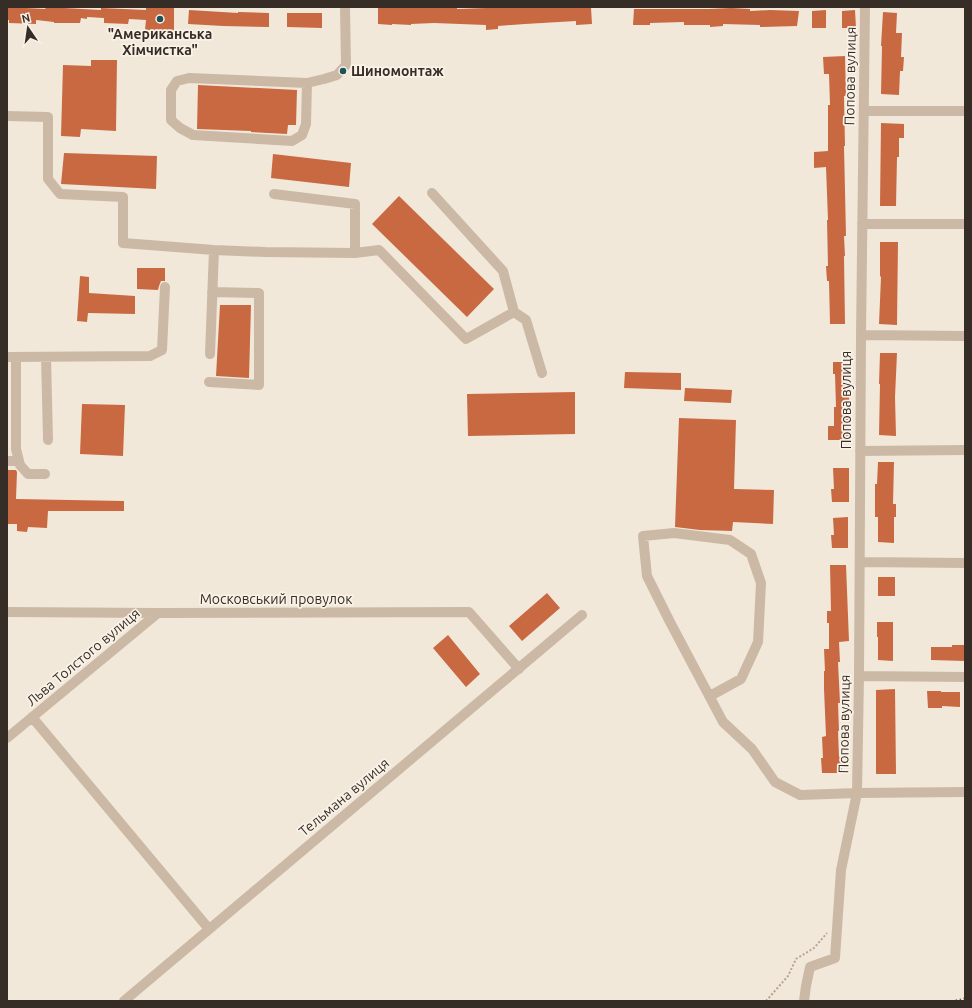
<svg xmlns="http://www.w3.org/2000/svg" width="972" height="1008" viewBox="0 0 972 1008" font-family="Ubuntu,sans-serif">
<rect width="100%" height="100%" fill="#f2e8da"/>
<path fill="#c96942" d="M 7,7 L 45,9 L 46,7 L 101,10 L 101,8 L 146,10 L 146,7 L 174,8 L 174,31 L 145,30 L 146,20 L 129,19 L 128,24 L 104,23 L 104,18 L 87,17 L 87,19 L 81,18 L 80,23 L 54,23 L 54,22 L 36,20 L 36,24 L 9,23 L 9,20 L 7,20 Z
M 486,7 L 497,7 L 497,8 L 522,7 L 525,7 L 525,8 L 551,8 L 571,7 L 571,8 L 591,8 L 592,24 L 576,25 L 576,21 L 525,24 L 498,26 L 498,29 L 486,30 L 486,25 L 434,23 L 411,24 L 411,25 L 392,24 L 392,25 L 378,24 L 378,8 L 457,8 L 457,9 L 486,8 Z
M 731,8 L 750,9 L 750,11 L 770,10 L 799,11 L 797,26 L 760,27 L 760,25 L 723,24 L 723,26 L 710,27 L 710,25 L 684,25 L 684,22 L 650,23 L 650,25 L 633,25 L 634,9 L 709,9 Z
M 189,10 L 238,13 L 238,12 L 269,13 L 269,27 L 223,26 L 188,24 Z
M 826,10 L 826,28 L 812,28 L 812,11 Z
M 855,10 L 856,28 L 842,28 L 842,11 Z
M 883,12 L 897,13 L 896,33 L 902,33 L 901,57 L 904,57 L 903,71 L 900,71 L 899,95 L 881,94 L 882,46 L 881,46 Z
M 287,13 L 322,13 L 322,28 L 287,27 Z
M 845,56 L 846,96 L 844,96 L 845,146 L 844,146 L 846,236 L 844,236 L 845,256 L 844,256 L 845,324 L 830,324 L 829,281 L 827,281 L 826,266 L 828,266 L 827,220 L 828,220 L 826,167 L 814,168 L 814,152 L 828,151 L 828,105 L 830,105 L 829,74 L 824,74 L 823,57 Z
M 91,60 L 117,60 L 116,131 L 81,129 L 80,137 L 61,136 L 63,65 L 91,66 Z
M 198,85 L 297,90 L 296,125 L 288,125 L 287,134 L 251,132 L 251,131 L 197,129 Z
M 881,123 L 904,124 L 904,138 L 899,138 L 899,157 L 897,157 L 896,206 L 880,206 Z
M 64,153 L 157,156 L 156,189 L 61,184 Z
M 273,154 L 351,163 L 349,187 L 271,178 Z
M 399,196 L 494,289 L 467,317 L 372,224 Z
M 880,242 L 898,242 L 897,325 L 879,324 L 881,277 L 880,276 Z
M 137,268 L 165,268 L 165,281 L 161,281 L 159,286 L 158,290 L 137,289 Z
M 80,276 L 89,277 L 89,293 L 135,296 L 135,314 L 88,313 L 87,322 L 77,321 Z
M 220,305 L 251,305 L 249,378 L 216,376 Z
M 880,353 L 897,353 L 895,397 L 896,436 L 879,435 L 880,384 L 879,384 Z
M 833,362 L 848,362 L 848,383 L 850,383 L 850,394 L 849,394 L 850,440 L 828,440 L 828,426 L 834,426 L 834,407 L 836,407 L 835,374 L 833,374 Z
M 625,372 L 681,373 L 681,390 L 624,388 Z
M 685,388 L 732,390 L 731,403 L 684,401 Z
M 575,392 L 575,434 L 468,436 L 467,394 Z
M 82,404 L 125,405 L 123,456 L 80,454 Z
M 679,418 L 736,420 L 734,489 L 774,490 L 773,524 L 733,522 L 732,531 L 700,530 L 675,527 Z
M 878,462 L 894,462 L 893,504 L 896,504 L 896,517 L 894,517 L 894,543 L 878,542 L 878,517 L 875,517 L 875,484 L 877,484 Z
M 833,468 L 849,468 L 849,502 L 832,502 L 831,489 L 834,489 Z
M 7,470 L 16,470 L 17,472 L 16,499 L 124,501 L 124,511 L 48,511 L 47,528 L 28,527 L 27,532 L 17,531 L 17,524 L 7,524 Z
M 848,517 L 848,548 L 832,548 L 831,535 L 834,535 L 833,518 Z
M 830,565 L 846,565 L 849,641 L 839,642 L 840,662 L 838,662 L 840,703 L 838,703 L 839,731 L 838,731 L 839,757 L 841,757 L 842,773 L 822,773 L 821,758 L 823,758 L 822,737 L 826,736 L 824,689 L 824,671 L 825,671 L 824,649 L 829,649 L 829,623 L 827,623 L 827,611 L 831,611 Z
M 878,577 L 895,577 L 895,596 L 878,596 Z
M 547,593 L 560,608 L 522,641 L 509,626 Z
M 877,622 L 893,622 L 893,661 L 878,660 L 878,637 L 877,637 Z
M 448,635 L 480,674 L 466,687 L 433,648 Z
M 952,645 L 965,645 L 965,661 L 931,660 L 931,647 L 952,647 Z
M 895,689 L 896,774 L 876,774 L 876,690 Z
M 927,691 L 941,691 L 941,692 L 960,692 L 960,707 L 942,706 L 942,708 L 928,708 Z"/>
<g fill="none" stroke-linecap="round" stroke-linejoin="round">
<path stroke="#b7a390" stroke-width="2" stroke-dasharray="2 2" stroke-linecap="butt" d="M 766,1001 L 788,976 L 796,959 L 814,948 L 827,933"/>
<path stroke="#cbb9a6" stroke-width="10" d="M 307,83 L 306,124 L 302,135 L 292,141 L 193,135 L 180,128 L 171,120 L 171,90 L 177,81 L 189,78 L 307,83 L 324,79 L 337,75 L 346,65 L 345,7
M 864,111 L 965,111
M 7,116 L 48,117 L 48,179 L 60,194 L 123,197 L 123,243 L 214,250 L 265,252 L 355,253 L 355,204 L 274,194
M 432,193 L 503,271 L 514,312
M 862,224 L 965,224
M 355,253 L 379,250 L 466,339 L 514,312 L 526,320 L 542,373
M 861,335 L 965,336
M 210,354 L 214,250
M 7,357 L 150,356 L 162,350 L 165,287
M 16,357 L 16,449 L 20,465 L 28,474 L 45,474
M 46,357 L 48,440
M 209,382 L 259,385 L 259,293 L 212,292
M 860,451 L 965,450
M 7,461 L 19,461
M 860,562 L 965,563
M 7,612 L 158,613 L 469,612 L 519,669
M 859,676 L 965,677
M 710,696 L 741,679 L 758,642 L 761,583 L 751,554 L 730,540 L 674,533 L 643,536 L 647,576 L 670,622 L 723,722 L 752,749 L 775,782 L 800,795 L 857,793 L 965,792
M 32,717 L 209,929
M 7,738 L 158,613
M 124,1001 L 582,615
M 804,1001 L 806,986 L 810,967 L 835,958 L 841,870 L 857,793 L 859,676 L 861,335 L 865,7"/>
<path stroke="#372d27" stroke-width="3" stroke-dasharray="1 3" stroke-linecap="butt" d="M 956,1001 L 965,999"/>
</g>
<g fill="#1c5259" stroke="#faf2e7" stroke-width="1.5">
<circle cx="160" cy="19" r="4"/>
<circle cx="343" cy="71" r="4"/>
</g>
<g text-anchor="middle" stroke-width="3.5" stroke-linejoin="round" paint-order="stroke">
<g font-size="14" font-weight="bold" fill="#372d27" stroke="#faf2e7">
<text x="160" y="39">"Американська<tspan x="160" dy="16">Хімчистка"</tspan></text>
<text x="351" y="76" text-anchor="start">Шиномонтаж</text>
</g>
<g font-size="14" fill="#372d27" stroke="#faf2e7">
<text transform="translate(850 76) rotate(-89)" y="5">Попова вулиця</text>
<text transform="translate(846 400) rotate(-90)" y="5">Попова вулиця</text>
<text x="276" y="604">Московський провулок</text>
<text transform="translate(83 657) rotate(-40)" y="5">Льва Толстого вулиця</text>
<text transform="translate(844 724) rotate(-89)" y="5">Попова вулиця</text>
<text transform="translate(344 797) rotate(-40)" y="5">Тельмана вулиця</text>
</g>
</g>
<rect width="972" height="1008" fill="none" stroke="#372d27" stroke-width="16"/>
<g transform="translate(28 28) rotate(347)" stroke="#faf2e7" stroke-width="3" paint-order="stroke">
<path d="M0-3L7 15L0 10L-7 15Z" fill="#372d27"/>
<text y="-6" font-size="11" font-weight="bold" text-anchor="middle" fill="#372d27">N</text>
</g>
</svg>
